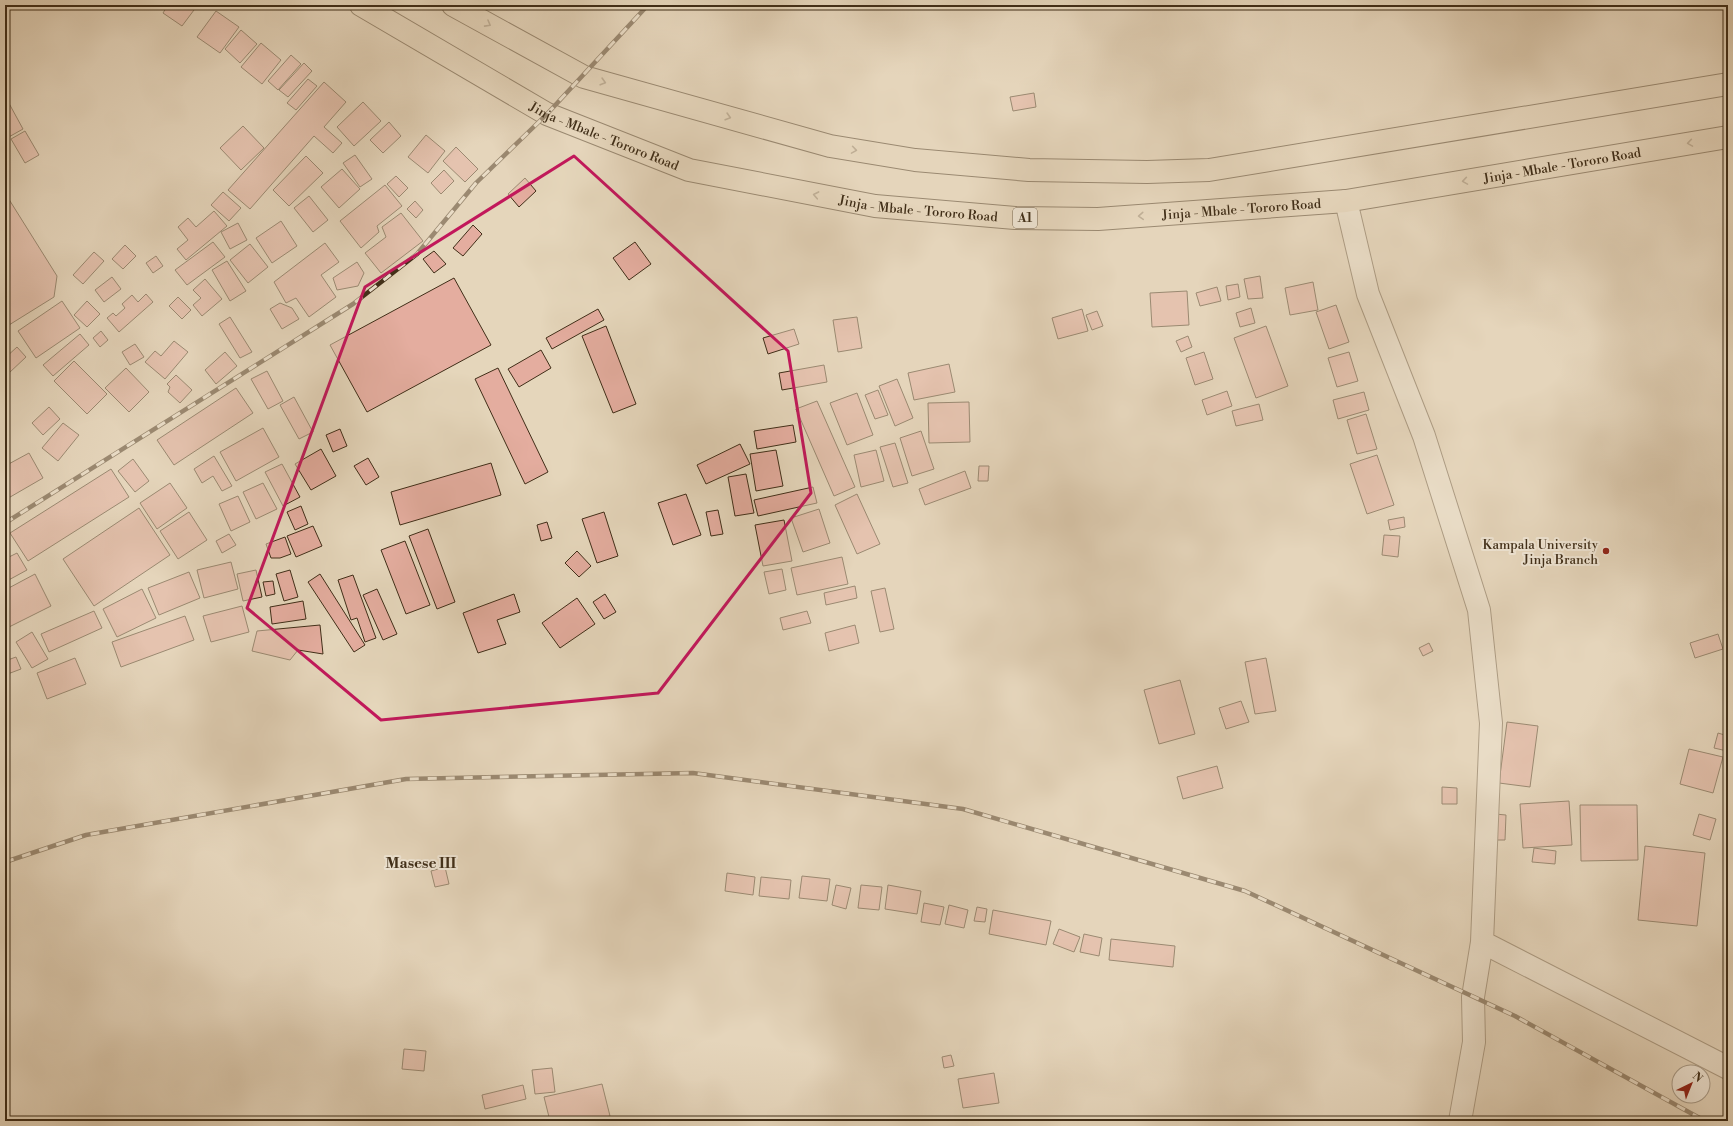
<svg xmlns="http://www.w3.org/2000/svg" width="1733" height="1126" viewBox="0 0 1733 1126" font-family="'Libre Bodoni',serif">
<rect width="100%" height="100%" fill="#e5d6bb"/>
<filter id="stains"><feTurbulence type="fractalNoise" baseFrequency=".005" numOctaves="4"/><feColorMatrix values="0 0 0 0 .2 0 0 0 0 .09 0 0 0 0 .02 0 0 0 .5 -.17"/></filter>
<radialGradient id="worn" r=".72"><stop offset=".6" stop-color="#630" stop-opacity="0"/><stop offset="1" stop-color="#630" stop-opacity=".3"/></radialGradient>
<path fill="#e4ad9f" stroke="#402e18" d="M 168,5 L 187,5 L 194,10 L 182,26 L 163,13 Z
M 216,11 L 239,27 L 220,53 L 197,37 Z
M 241,30 L 257,44 L 240,63 L 225,49 Z
M 261,43 L 281,60 L 262,84 L 241,67 Z
M 291,55 L 301,64 L 278,90 L 268,81 Z
M 304,63 L 312,71 L 288,97 L 279,90 Z
M 308,79 L 317,86 L 296,110 L 287,103 Z
M 324,82 L 346,102 L 324,127 L 342,143 L 333,153 L 314,136 L 250,209 L 228,190 Z
M 1034,93 L 1036,107 L 1013,111 L 1010,97 Z
M 5,96 L 23,129 L 7,138 L 5,135 Z
M 363,102 L 381,121 L 354,146 L 337,127 Z
M 389,122 L 401,136 L 383,153 L 370,140 Z
M 243,126 L 264,148 L 241,170 L 220,148 Z
M 25,131 L 39,155 L 25,163 L 11,139 Z
M 426,135 L 445,151 L 428,173 L 408,157 Z
M 456,147 L 478,169 L 465,182 L 443,161 Z
M 355,155 L 372,179 L 360,187 L 343,163 Z
M 306,156 L 323,173 L 289,206 L 273,190 Z
M 342,169 L 360,189 L 339,208 L 321,187 Z
M 444,170 L 454,181 L 441,194 L 431,183 Z
M 396,176 L 408,188 L 399,197 L 387,184 Z
M 525,178 L 536,191 L 519,207 L 508,194 Z
M 385,185 L 402,206 L 377,226 L 379,232 L 361,248 L 340,221 Z
M 223,192 L 241,208 L 229,221 L 211,205 Z
M 5,193 L 57,276 L 54,297 L 9,325 L 5,318 Z
M 309,196 L 328,220 L 313,232 L 294,208 Z
M 415,201 L 423,210 L 416,218 L 407,209 Z
M 214,211 L 227,226 L 186,260 L 177,249 L 188,240 L 178,227 L 188,218 L 196,227 Z
M 401,213 L 423,241 L 381,273 L 365,253 L 386,237 L 382,227 Z
M 281,221 L 297,246 L 272,263 L 256,238 Z
M 238,223 L 247,240 L 230,249 L 221,232 Z
M 473,225 L 482,234 L 463,256 L 453,248 Z
M 213,242 L 225,257 L 187,285 L 175,270 Z
M 635,242 L 651,264 L 629,280 L 613,258 Z
M 325,243 L 339,262 L 321,275 L 336,297 L 309,317 L 296,298 L 286,303 L 274,282 Z
M 250,244 L 268,267 L 248,283 L 230,260 Z
M 125,245 L 136,256 L 123,269 L 112,259 Z
M 434,251 L 446,264 L 434,273 L 423,259 Z
M 94,252 L 104,261 L 83,284 L 73,275 Z
M 156,256 L 163,266 L 153,273 L 146,263 Z
M 227,261 L 246,291 L 230,301 L 212,270 Z
M 357,262 L 364,273 L 358,286 L 337,290 L 333,278 Z
M 1260,276 L 1263,298 L 1248,299 L 1244,279 Z
M 112,277 L 121,289 L 104,302 L 95,290 Z
M 454,278 L 491,345 L 367,412 L 330,345 Z
M 205,279 L 222,299 L 202,316 L 193,305 L 201,298 L 193,290 Z
M 1313,282 L 1318,310 L 1290,315 L 1285,288 Z
M 1238,284 L 1240,297 L 1228,300 L 1226,286 Z
M 1217,287 L 1221,301 L 1200,306 L 1196,293 Z
M 1187,291 L 1189,325 L 1152,327 L 1150,293 Z
M 146,294 L 153,302 L 119,332 L 107,318 L 113,313 L 116,316 L 125,308 L 122,304 L 132,295 L 138,302 Z
M 178,297 L 191,310 L 182,319 L 169,306 Z
M 62,301 L 80,328 L 36,358 L 18,331 Z
M 87,301 L 100,314 L 87,327 L 74,315 Z
M 280,303 L 292,308 L 299,319 L 282,329 L 270,309 Z
M 1336,305 L 1349,342 L 1329,349 L 1316,312 Z
M 1251,308 L 1255,323 L 1240,327 L 1236,313 Z
M 598,309 L 604,320 L 552,349 L 546,338 Z
M 1082,309 L 1088,331 L 1058,339 L 1052,318 Z
M 1097,311 L 1103,326 L 1092,330 L 1086,315 Z
M 230,317 L 252,352 L 240,358 L 219,324 Z
M 857,317 L 862,348 L 838,352 L 833,320 Z
M 606,326 L 636,404 L 613,413 L 582,336 Z
M 1266,326 L 1288,386 L 1256,398 L 1234,338 Z
M 794,329 L 799,344 L 768,354 L 763,338 Z
M 101,331 L 108,340 L 100,347 L 93,338 Z
M 80,334 L 89,345 L 53,376 L 43,365 Z
M 1188,336 L 1192,347 L 1181,352 L 1176,341 Z
M 174,341 L 188,352 L 165,379 L 145,362 L 155,351 L 161,356 Z
M 135,344 L 144,357 L 130,365 L 122,352 Z
M 17,347 L 26,357 L 9,373 L 5,369 L 5,358 Z
M 541,350 L 551,368 L 519,387 L 508,369 Z
M 225,352 L 237,366 L 216,384 L 205,370 Z
M 1204,352 L 1213,379 L 1195,385 L 1186,358 Z
M 1349,352 L 1358,381 L 1337,387 L 1328,358 Z
M 74,361 L 107,394 L 87,414 L 54,381 Z
M 949,364 L 955,392 L 914,400 L 908,373 Z
M 824,365 L 827,382 L 782,390 L 779,373 Z
M 126,368 L 149,392 L 129,412 L 105,388 Z
M 498,368 L 548,472 L 525,484 L 475,379 Z
M 267,371 L 283,401 L 268,409 L 251,379 Z
M 176,375 L 192,390 L 180,403 L 168,392 L 170,387 L 167,384 Z
M 897,379 L 913,418 L 895,426 L 879,386 Z
M 236,388 L 253,413 L 174,465 L 157,440 Z
M 878,390 L 888,415 L 875,419 L 865,395 Z
M 1227,391 L 1232,406 L 1207,415 L 1202,400 Z
M 1364,392 L 1369,410 L 1338,419 L 1333,400 Z
M 857,393 L 873,435 L 847,445 L 830,403 Z
M 294,397 L 313,432 L 299,439 L 280,405 Z
M 817,401 L 855,487 L 834,496 L 796,409 Z
M 969,402 L 970,442 L 929,443 L 928,403 Z
M 1259,404 L 1263,420 L 1236,426 L 1232,411 Z
M 49,407 L 60,419 L 43,435 L 32,423 Z
M 1366,414 L 1377,449 L 1357,454 L 1347,420 Z
M 63,423 L 79,435 L 58,461 L 42,448 Z
M 793,425 L 796,442 L 757,449 L 754,431 Z
M 263,428 L 279,457 L 236,481 L 220,452 Z
M 340,429 L 347,446 L 333,452 L 326,435 Z
M 921,431 L 934,469 L 912,476 L 900,438 Z
M 895,443 L 908,483 L 893,487 L 880,447 Z
M 740,444 L 750,464 L 706,484 L 697,465 Z
M 321,449 L 336,476 L 311,490 L 295,464 Z
M 776,450 L 783,486 L 756,491 L 750,454 Z
M 876,450 L 884,481 L 861,487 L 854,455 Z
M 29,453 L 43,478 L 5,500 L 5,466 Z
M 1377,455 L 1394,505 L 1367,514 L 1350,464 Z
M 214,456 L 232,486 L 222,491 L 213,476 L 202,483 L 194,469 Z
M 368,458 L 379,477 L 366,485 L 354,466 Z
M 133,459 L 149,481 L 135,492 L 118,471 Z
M 491,463 L 501,495 L 400,525 L 391,492 Z
M 282,464 L 300,497 L 283,506 L 265,472 Z
M 979,466 L 989,466 L 988,481 L 978,481 Z
M 111,469 L 129,497 L 28,561 L 10,533 Z
M 965,471 L 971,488 L 925,505 L 919,489 Z
M 746,474 L 754,513 L 735,516 L 728,477 Z
M 170,483 L 187,508 L 157,529 L 140,503 Z
M 263,483 L 277,509 L 256,519 L 243,492 Z
M 813,487 L 817,503 L 758,516 L 754,500 Z
M 686,494 L 701,535 L 673,545 L 658,503 Z
M 857,494 L 880,544 L 857,554 L 835,505 Z
M 238,496 L 250,522 L 231,531 L 219,504 Z
M 301,506 L 308,524 L 295,530 L 287,512 Z
M 139,508 L 170,555 L 94,606 L 63,559 Z
M 819,509 L 830,543 L 803,552 L 791,518 Z
M 718,510 L 723,534 L 711,536 L 706,512 Z
M 189,512 L 207,540 L 178,559 L 160,531 Z
M 604,512 L 618,556 L 597,563 L 582,519 Z
M 1404,517 L 1405,527 L 1390,530 L 1388,520 Z
M 784,520 L 792,561 L 763,566 L 755,525 Z
M 547,522 L 552,538 L 541,541 L 537,525 Z
M 313,526 L 322,546 L 296,557 L 287,536 Z
M 428,529 L 455,602 L 437,609 L 409,536 Z
M 229,534 L 236,545 L 222,553 L 216,541 Z
M 1384,535 L 1400,536 L 1398,557 L 1382,555 Z
M 285,537 L 291,554 L 280,558 L 271,558 L 266,544 Z
M 405,541 L 430,605 L 406,614 L 381,550 Z
M 5,550 L 9,557 L 17,553 L 27,570 L 5,582 Z
M 577,551 L 591,566 L 579,577 L 565,563 Z
M 842,557 L 848,584 L 797,595 L 791,568 Z
M 231,562 L 238,589 L 204,598 L 197,570 Z
M 782,569 L 786,590 L 769,594 L 764,572 Z
M 256,570 L 262,597 L 243,601 L 237,574 Z
M 290,570 L 298,597 L 284,601 L 276,574 Z
M 189,572 L 200,598 L 159,615 L 148,588 Z
M 35,574 L 51,606 L 5,629 L 5,590 Z
M 320,574 L 365,645 L 354,652 L 308,582 Z
M 353,575 L 376,638 L 365,642 L 357,618 L 351,620 L 338,580 Z
M 273,581 L 275,594 L 266,596 L 263,582 Z
M 855,586 L 857,598 L 826,605 L 824,593 Z
M 885,588 L 894,629 L 880,632 L 871,591 Z
M 142,589 L 156,618 L 117,637 L 103,609 Z
M 377,589 L 397,634 L 383,640 L 363,595 Z
M 514,594 L 520,612 L 497,620 L 506,644 L 478,653 L 463,613 Z
M 605,594 L 616,612 L 604,619 L 593,602 Z
M 577,598 L 595,624 L 560,648 L 542,623 Z
M 303,601 L 306,619 L 272,624 L 270,607 Z
M 242,606 L 249,632 L 211,642 L 203,616 Z
M 94,611 L 102,628 L 49,652 L 41,634 Z
M 807,611 L 811,623 L 783,630 L 780,618 Z
M 185,616 L 194,640 L 121,667 L 112,642 Z
M 320,625 L 323,654 L 298,650 L 290,660 L 252,651 L 257,631 Z
M 855,625 L 859,643 L 829,651 L 825,633 Z
M 32,632 L 48,659 L 32,668 L 16,642 Z
M 1718,634 L 1723,649 L 1695,658 L 1690,643 Z
M 1429,643 L 1433,651 L 1423,656 L 1419,648 Z
M 16,657 L 21,669 L 5,675 L 5,661 Z
M 75,658 L 86,684 L 47,699 L 37,673 Z
M 1266,658 L 1276,711 L 1255,714 L 1245,662 Z
M 1180,680 L 1195,734 L 1159,744 L 1144,690 Z
M 1241,701 L 1249,722 L 1226,729 L 1219,708 Z
M 1507,722 L 1538,726 L 1530,787 L 1499,783 Z
M 1718,733 L 1728,736 L 1727,751 L 1714,748 Z
M 1689,749 L 1723,757 L 1713,793 L 1680,784 Z
M 1217,766 L 1223,788 L 1183,799 L 1177,777 Z
M 1442,787 L 1457,788 L 1457,804 L 1442,804 Z
M 1569,801 L 1572,845 L 1523,848 L 1520,804 Z
M 1580,805 L 1637,805 L 1638,860 L 1581,861 Z
M 1495,814 L 1506,815 L 1505,840 L 1494,840 Z
M 1699,814 L 1716,819 L 1710,840 L 1693,835 Z
M 1645,846 L 1705,853 L 1697,926 L 1638,920 Z
M 1534,848 L 1556,851 L 1555,864 L 1532,862 Z
M 445,867 L 449,884 L 435,887 L 431,871 Z
M 727,873 L 755,877 L 753,895 L 725,891 Z
M 802,876 L 830,879 L 827,901 L 799,898 Z
M 761,877 L 791,880 L 789,899 L 759,896 Z
M 836,885 L 851,888 L 846,909 L 832,905 Z
M 861,885 L 882,887 L 879,910 L 858,908 Z
M 888,885 L 921,891 L 917,914 L 885,909 Z
M 924,903 L 944,907 L 940,925 L 921,922 Z
M 949,905 L 968,910 L 964,928 L 945,924 Z
M 977,907 L 987,909 L 985,922 L 974,921 Z
M 993,910 L 1051,921 L 1046,945 L 989,934 Z
M 1059,929 L 1080,937 L 1074,952 L 1053,944 Z
M 1084,934 L 1102,938 L 1099,956 L 1080,952 Z
M 1111,939 L 1175,946 L 1173,967 L 1109,960 Z
M 404,1049 L 426,1051 L 424,1071 L 402,1069 Z
M 951,1055 L 954,1066 L 944,1068 L 942,1057 Z
M 552,1068 L 555,1092 L 535,1094 L 532,1070 Z
M 994,1073 L 999,1103 L 963,1108 L 958,1079 Z
M 602,1084 L 610,1116 L 589,1121 L 550,1121 L 544,1097 Z
M 523,1085 L 526,1099 L 485,1109 L 482,1095 Z"/>
<g fill="none" stroke-linecap="round" stroke-linejoin="round">
<g stroke="#695841" stroke-width="24">
<path id="street" d="M 1346,201 L 1368,294 L 1424,436 L 1479,610 L 1491,723 L 1482,942 L 1473,997 L 1474,1042 L 1460,1121
M 1482,942 L 1728,1068"/>
</g>
<g stroke="#402e18" stroke-width="24">
<g id="highway">
<path id="s1" d="M 361,5 L 547,114 L 689,170 L 875,206 L 1015,218 L 1098,219 L 1346,201 L 1728,137"/>
<path d="M 453,5 L 584,77 L 830,146 L 915,160 L 1029,170 L 1147,172 L 1209,170 L 1728,84"/>
</g>
</g>
<use href="#street" stroke="#eee4d3" stroke-width="22"/>
<use href="#highway" stroke="#e5d6bb" stroke-width="22"/>
<g stroke="#402e18" stroke-width="4.5">
<path id="rail" d="M 5,523 L 353,304 L 417,254 L 476,183 L 547,114 L 648,5
M 5,862 L 86,835 L 406,779 L 693,773 L 963,809 L 1245,891 L 1515,1016 L 1705,1121"/>
</g>
<use href="#rail" stroke="#eee4d3" stroke-width="3" stroke-dasharray="9" stroke-linecap="butt"/>
</g>
<defs><path id="oneway-chevron" d="M-2-3.5L2.5 0L-2 3.5" fill="none" stroke-width="1.6" stroke-linecap="round" stroke-linejoin="round"/></defs>
<g stroke="#92826a">
<use href="#oneway-chevron" transform="translate(488 24) rotate(29)"/>
<use href="#oneway-chevron" transform="translate(603 82) rotate(16)"/>
<use href="#oneway-chevron" transform="translate(728 117) rotate(16)"/>
<use href="#oneway-chevron" transform="translate(1690 143) rotate(171)"/>
<use href="#oneway-chevron" transform="translate(854 150) rotate(9)"/>
<use href="#oneway-chevron" transform="translate(1465 181) rotate(171)"/>
<use href="#oneway-chevron" transform="translate(816 195) rotate(-169)"/>
<use href="#oneway-chevron" transform="translate(1141 216) rotate(176)"/>
</g>
<path d="M0 0H1733V1126H0ZM 574,156 L 788,351 L 811,493 L 658,693 L 381,720 L 247,608 L 365,287 Z" fill="#e5d6bb" fill-opacity=".55" fill-rule="evenodd"/>
<path fill="none" stroke="#c2185b" stroke-width="3" stroke-linejoin="round" d="M 574,156 L 788,351 L 811,493 L 658,693 L 381,720 L 247,608 L 365,287 Z"/>
<circle fill="#8f2418" stroke="#eee4d3" stroke-width="1.5" cx="1606" cy="551" r="4"/>
<g text-anchor="middle" stroke-width="4" stroke-linejoin="round" paint-order="stroke">
<rect fill="#eee4d3" stroke="#746550" stroke-width="1" x="1013" y="208" width="24" height="20" rx="3"/>
<g font-size="12" font-weight="bold" fill="#402e18">
<text x="1025" y="222">A1</text>
</g>
<g font-size="13" fill="#402e18" stroke="#eee4d3">
<text dy="5" stroke="none"><textPath href="#s1" startOffset="277">Jinja - Mbale - Tororo Road</textPath></text>
<text dy="5" stroke="none"><textPath href="#s1" startOffset="1249">Jinja - Mbale - Tororo Road</textPath></text>
<text dy="5" stroke="none"><textPath href="#s1" startOffset="601">Jinja - Mbale - Tororo Road</textPath></text>
<text dy="5" stroke="none"><textPath href="#s1" startOffset="925">Jinja - Mbale - Tororo Road</textPath></text>
</g>
<g font-size="13" fill="#402e18" stroke="#eee4d3" text-anchor="end">
<text x="1598" y="549">Kampala University<tspan x="1598" dy="15">Jinja Branch</tspan></text>
</g>
<g font-size="15" font-weight="bold" fill="#402e18" stroke="#eee4d3">
<text x="421" y="868">Masese III</text>
</g>
</g>
<rect width="1733" height="1126" fill="none" stroke="#e5d6bb" stroke-width="20"/>
<rect x="6" y="6" width="1721" height="1114" fill="none" stroke="#402e18" stroke-width="2"/>
<rect x="10" y="10" width="1713" height="1106" fill="none" stroke="#402e18"/>
<g transform="translate(1691 1084) rotate(43)"><circle r="19" fill="#eee4d3" stroke="#a89b88"/>
<path d="M0-3L7 15L0 10L-7 15Z" fill="#8f2418"/>
<text y="-6" font-size="11" font-weight="bold" text-anchor="middle" fill="#402e18">N</text>
</g>
<rect width="100%" height="100%" filter="url(#stains)"/>
<rect width="100%" height="100%" fill="url(#worn)"/>
</svg>
